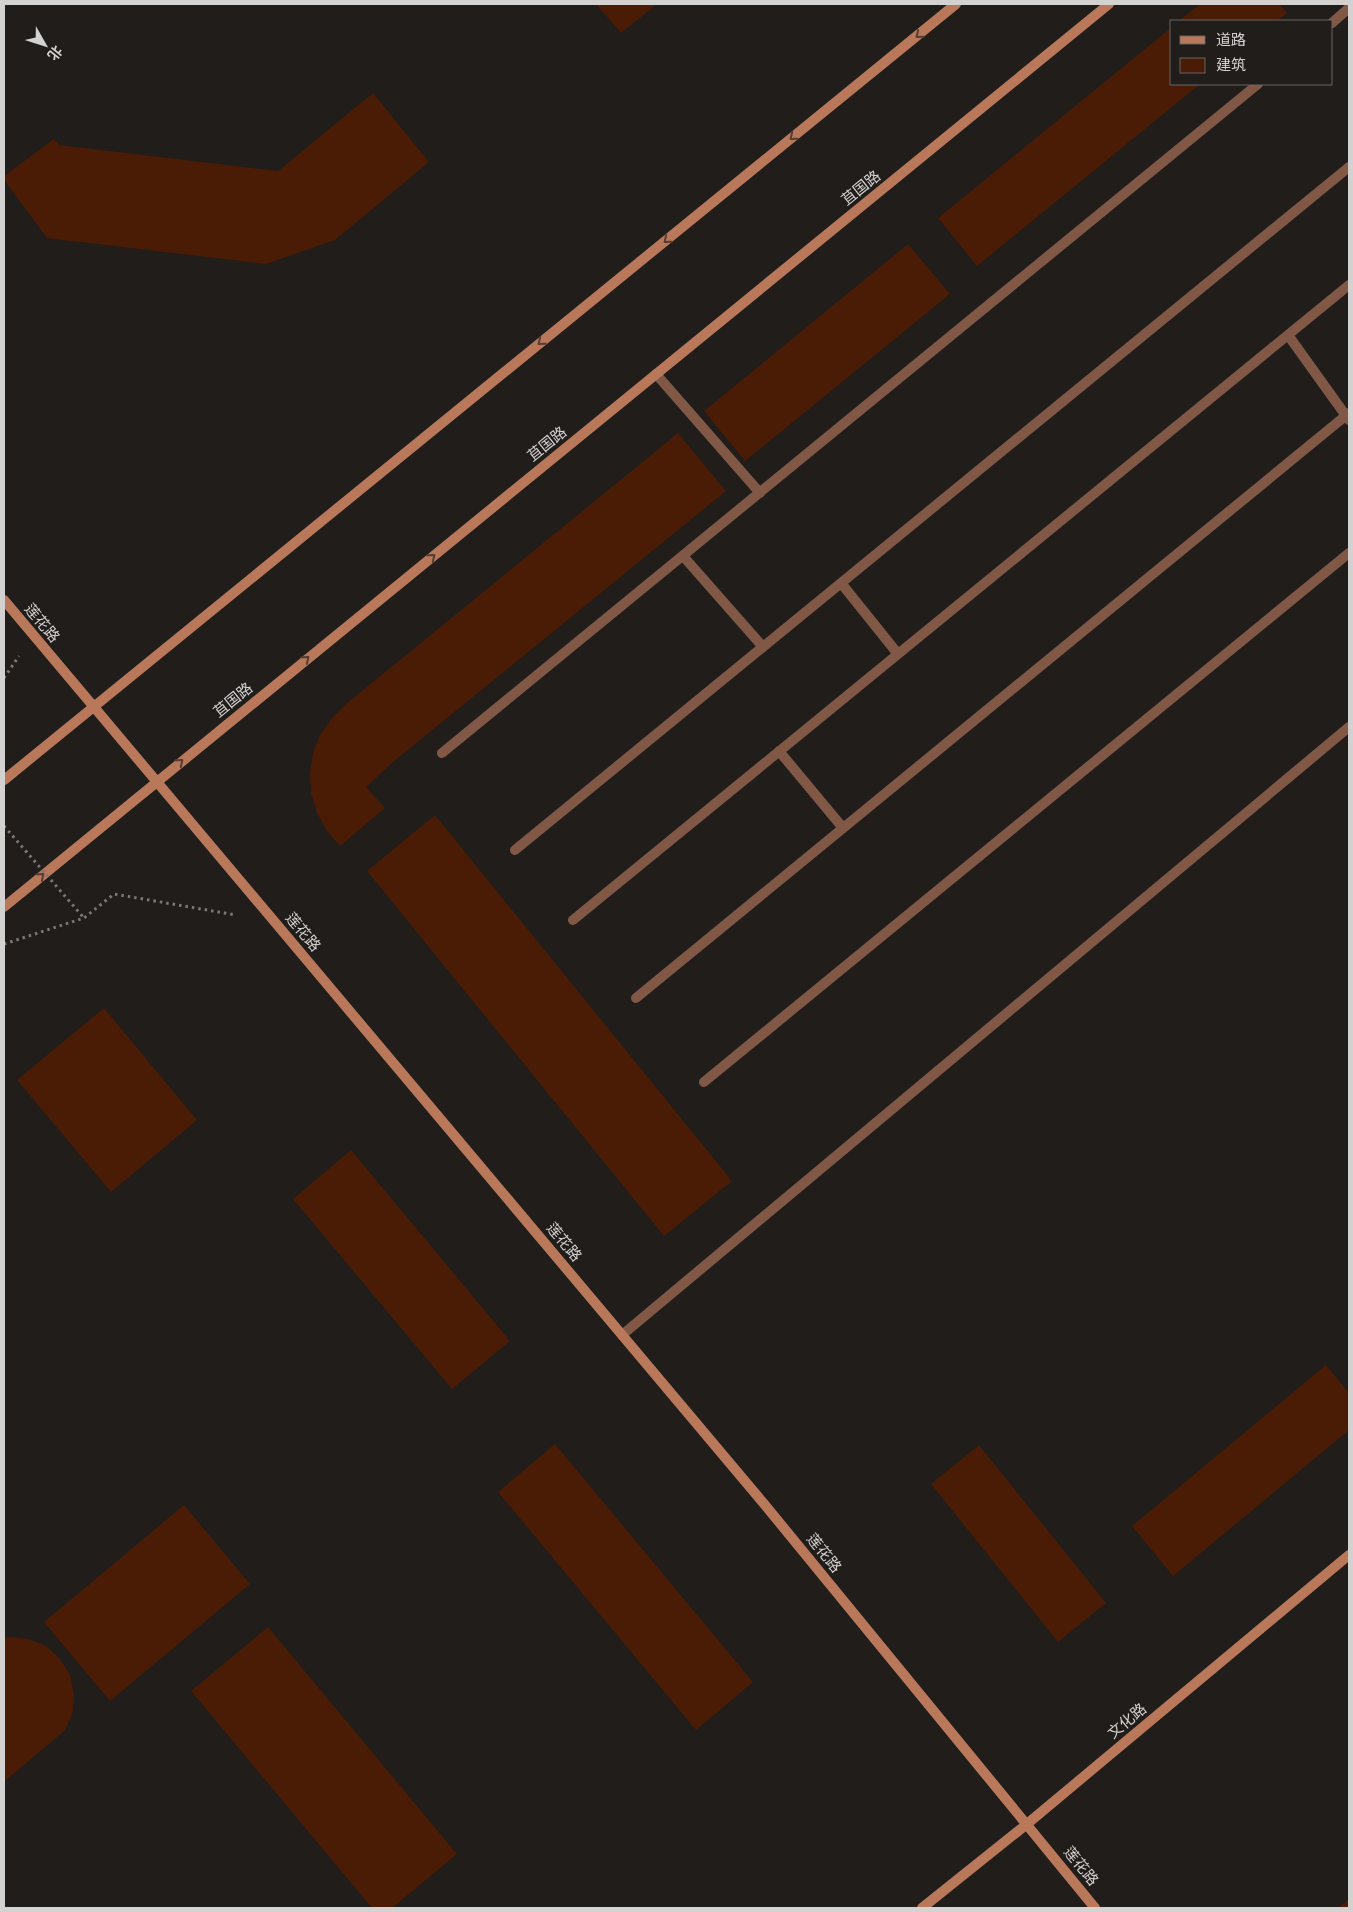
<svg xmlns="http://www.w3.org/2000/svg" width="1353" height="1912" viewBox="0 0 1353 1912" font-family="Manrope,'Noto Sans SC',sans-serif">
<rect width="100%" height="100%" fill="#201d1b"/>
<path fill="#4a1c05" d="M 596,4 L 657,4 L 621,33 Z
M 1200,4 L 1279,4 L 1287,13 L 1277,21 L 1179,21 Z
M 1172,27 L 1172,84 L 1200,84 L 977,266 L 938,218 Z
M 373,93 L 429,162 L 335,240 L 266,264 L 47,238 L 4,180 L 4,176 L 54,139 L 59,145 L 278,171 Z
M 908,244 L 950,294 L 745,461 L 704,411 Z
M 678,433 L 726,491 L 393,762 L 366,787 L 385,808 L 340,846 L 327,831 L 317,813 L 311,793 L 310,773 L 313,753 L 320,735 L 332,718 L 346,704 Z
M 435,815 L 732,1181 L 664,1236 L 367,871 Z
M 104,1008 L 197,1120 L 111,1192 L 17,1080 Z
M 351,1150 L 510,1341 L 452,1389 L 293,1199 Z
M 1326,1365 L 1349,1393 L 1349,1430 L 1173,1576 L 1132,1526 Z
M 555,1444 L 753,1682 L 696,1730 L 498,1492 Z
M 979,1445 L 1106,1603 L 1058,1642 L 931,1484 Z
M 184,1505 L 250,1584 L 110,1701 L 44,1622 Z
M 268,1627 L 457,1854 L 392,1908 L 372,1908 L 191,1691 Z
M 10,1637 L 28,1639 L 46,1646 L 60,1659 L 70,1675 L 74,1694 L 73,1712 L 65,1730 L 4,1782 L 4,1638 Z
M 1349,1899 L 1349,1908 L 1338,1908 Z"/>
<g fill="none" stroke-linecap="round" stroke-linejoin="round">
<path stroke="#7b7877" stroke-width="3" stroke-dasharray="2.5 4" stroke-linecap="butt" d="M 4,678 L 19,656
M 4,944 L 84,918 L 114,894 L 236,915"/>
<path stroke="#815846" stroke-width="10" d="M 1288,335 L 1349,420
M 683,556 L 763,647
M 841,583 L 898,654
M 779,751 L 843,828
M 515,850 L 1349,167
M 573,920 L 1349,285
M 636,998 L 1349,413
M 704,1082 L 1349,553
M 622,1335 L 1349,727"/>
<path stroke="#815846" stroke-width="10" d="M 1332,23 L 1349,8
M 656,374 L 760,493
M 442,753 L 1258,84"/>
<path stroke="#ba785b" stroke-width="10" d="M 4,600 L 765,1505 L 1095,1908
M 4,780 L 956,4
M 4,907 L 1109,4
M 922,1908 L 1027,1824 L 1349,1555"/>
<path stroke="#7b7877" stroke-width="3" stroke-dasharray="2.5 4" stroke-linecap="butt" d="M 4,826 L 84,918"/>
</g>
<defs><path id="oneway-chevron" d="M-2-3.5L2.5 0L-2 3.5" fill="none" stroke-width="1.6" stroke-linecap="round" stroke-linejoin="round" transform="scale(1.25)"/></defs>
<g stroke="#563d31">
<use href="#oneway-chevron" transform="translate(919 35) rotate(141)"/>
<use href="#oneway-chevron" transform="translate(793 137) rotate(141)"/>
<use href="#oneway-chevron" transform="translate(667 240) rotate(141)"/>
<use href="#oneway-chevron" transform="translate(541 342) rotate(141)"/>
<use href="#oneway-chevron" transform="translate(432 557) rotate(-39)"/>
<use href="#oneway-chevron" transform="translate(306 659) rotate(-39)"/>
<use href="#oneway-chevron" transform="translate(180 762) rotate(-39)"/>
<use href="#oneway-chevron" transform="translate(41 876) rotate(-40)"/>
</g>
<g text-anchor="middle" stroke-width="5" stroke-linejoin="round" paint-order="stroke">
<g font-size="15" fill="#d4d2d1" stroke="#201d1b">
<text transform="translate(861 188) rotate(-39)" y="5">苴国路</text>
<text transform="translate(547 444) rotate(-39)" y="5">苴国路</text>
<text transform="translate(42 623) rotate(50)" y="5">莲花路</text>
<text transform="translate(233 700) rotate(-39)" y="5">苴国路</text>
<text transform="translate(303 932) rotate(50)" y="5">莲花路</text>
<text transform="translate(564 1242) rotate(50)" y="5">莲花路</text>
<text transform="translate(824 1553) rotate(51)" y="5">莲花路</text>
<text transform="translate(1127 1721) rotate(-40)" y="5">文化路</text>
<text transform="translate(1081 1866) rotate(51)" y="5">莲花路</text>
</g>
</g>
<rect width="1353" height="1912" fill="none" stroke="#d4d2d1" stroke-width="10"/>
<rect x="1170" y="20" width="162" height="65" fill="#201d1b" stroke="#686564"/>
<rect x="1180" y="36" width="25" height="8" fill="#ba785b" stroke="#686564"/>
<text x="1216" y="45" font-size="15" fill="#d4d2d1">道路</text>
<rect x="1180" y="58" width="25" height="15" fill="#4a1c05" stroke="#686564"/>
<text x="1216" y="70" font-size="15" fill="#d4d2d1">建筑</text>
<g transform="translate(45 45) rotate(129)" stroke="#201d1b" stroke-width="4" paint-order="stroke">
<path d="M0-4L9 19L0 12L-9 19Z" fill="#d4d2d1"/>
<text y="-8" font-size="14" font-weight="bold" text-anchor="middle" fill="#d4d2d1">北</text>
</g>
</svg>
